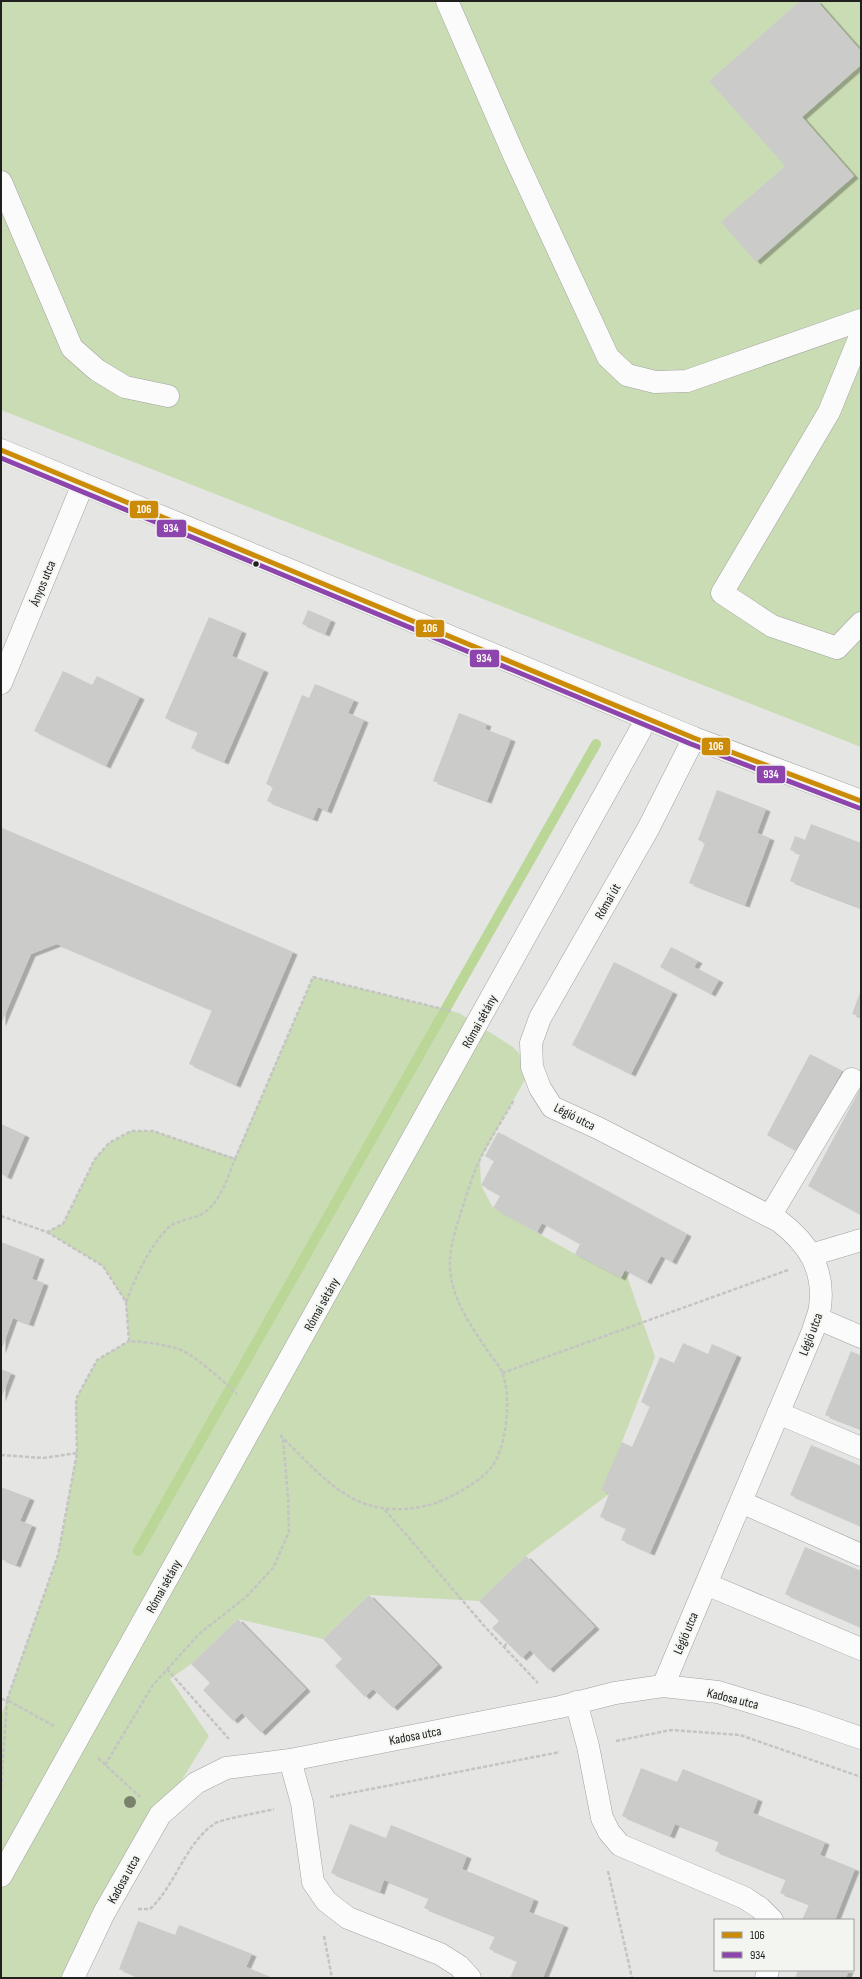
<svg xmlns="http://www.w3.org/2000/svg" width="862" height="1979" viewBox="0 0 862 1979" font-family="'Sofia Sans Condensed',sans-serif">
<defs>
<filter id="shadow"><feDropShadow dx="4.5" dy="2.5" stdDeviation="0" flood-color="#0004"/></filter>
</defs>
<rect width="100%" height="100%" fill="#e5e6e3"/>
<path fill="#cadcb4" d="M 1,1 L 861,1 L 861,747 L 1,410 Z
M 313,977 L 459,1013 L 513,1047 L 532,1067 L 480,1160 L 481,1185 L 493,1208 L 575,1254 L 625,1270 L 655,1357 L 622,1442 L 609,1494 L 526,1556 L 479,1601 L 369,1595 L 323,1639 L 238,1619 L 191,1664 L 170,1679 L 209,1736 L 160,1815 L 73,1978 L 1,1978 L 1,1716 L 58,1555 L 77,1453 L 76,1399 L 97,1360 L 129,1341 L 126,1302 L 103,1266 L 47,1232 L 63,1224 L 95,1159 L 109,1143 L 131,1131 L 153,1131 L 235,1158 Z"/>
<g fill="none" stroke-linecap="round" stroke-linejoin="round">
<path stroke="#bad797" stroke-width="10" d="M 138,1551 L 596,744"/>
</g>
<path fill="#cbccca" filter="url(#shadow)" d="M 800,1 L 817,1 L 861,51 L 861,65 L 802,117 L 854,176 L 756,262 L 721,222 L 785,166 L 709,81 Z
M 308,610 L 331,620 L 325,634 L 302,624 Z
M 209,617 L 242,631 L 232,656 L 264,670 L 224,762 L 191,748 L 198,732 L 165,718 Z
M 63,671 L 92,685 L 97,676 L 140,697 L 106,766 L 34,731 Z
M 315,684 L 354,700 L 348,713 L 364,720 L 327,811 L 318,807 L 313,819 L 267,801 L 273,787 L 266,784 L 302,695 L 309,698 Z
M 459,713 L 487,724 L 485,729 L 511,739 L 487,801 L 433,781 Z
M 717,790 L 766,809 L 757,833 L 770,838 L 745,905 L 689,883 L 705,843 L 698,840 Z
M 811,824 L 861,843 L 861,908 L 790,881 L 800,854 L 790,850 L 795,836 L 805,840 Z
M 2,828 L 293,952 L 236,1085 L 189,1064 L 212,1010 L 57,944 L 31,954 L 1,1024 L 1,831 Z
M 671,947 L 698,961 L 694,967 L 719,980 L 711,994 L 660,967 Z
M 614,962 L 673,992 L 631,1074 L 572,1045 Z
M 861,990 L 861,1017 L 852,1014 Z
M 810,1054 L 842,1071 L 798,1152 L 767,1135 Z
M 861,1087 L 861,1215 L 808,1186 Z
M 1,1124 L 25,1135 L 7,1177 L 1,1174 Z
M 498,1132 L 687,1234 L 672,1262 L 661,1256 L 647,1282 L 625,1270 L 621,1278 L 575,1254 L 580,1244 L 542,1223 L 537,1232 L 493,1208 L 500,1196 L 481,1185 L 494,1161 L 485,1156 Z
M 1,1242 L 40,1257 L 32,1279 L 44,1283 L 29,1324 L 13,1318 L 1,1351 Z
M 683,1343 L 708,1354 L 712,1344 L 737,1355 L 650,1553 L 621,1540 L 626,1528 L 600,1517 L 609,1494 L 601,1490 L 622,1442 L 632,1447 L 650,1406 L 641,1402 L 660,1357 L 674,1363 Z
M 851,1351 L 861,1356 L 861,1429 L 825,1415 Z
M 1,1369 L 11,1373 L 1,1399 Z
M 811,1445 L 861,1466 L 861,1526 L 790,1495 Z
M 1,1487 L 30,1498 L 20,1521 L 32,1525 L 16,1565 L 1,1559 Z
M 805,1547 L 861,1571 L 861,1627 L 785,1594 Z
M 526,1556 L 595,1627 L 549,1670 L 530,1650 L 522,1658 L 492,1628 L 499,1621 L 479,1601 Z
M 369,1595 L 438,1665 L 393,1708 L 373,1689 L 365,1697 L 335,1666 L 342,1659 L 323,1639 Z
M 238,1619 L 306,1689 L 261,1733 L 242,1713 L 233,1721 L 203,1690 L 210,1683 L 191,1664 Z
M 641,1768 L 677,1782 L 683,1769 L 758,1799 L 753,1813 L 825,1842 L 820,1855 L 855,1869 L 835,1920 L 802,1920 L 809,1904 L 780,1893 L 786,1879 L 715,1851 L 719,1841 L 675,1824 L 670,1836 L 622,1816 Z
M 350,1824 L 386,1838 L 391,1825 L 467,1856 L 462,1869 L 534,1899 L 529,1912 L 564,1925 L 543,1978 L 510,1978 L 517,1961 L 489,1949 L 495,1936 L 424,1908 L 429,1898 L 384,1880 L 380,1892 L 331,1873 Z
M 138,1921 L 175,1935 L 179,1925 L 252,1954 L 246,1967 L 273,1978 L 177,1978 L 172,1976 L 172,1978 L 141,1978 L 119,1969 Z
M 798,1970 L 849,1970 L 846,1978 L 795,1978 Z"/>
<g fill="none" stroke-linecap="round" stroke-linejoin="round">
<g stroke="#a1a29f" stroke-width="23">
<path id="minor" d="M 447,1 L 514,155 L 608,357 L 627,375 L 655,382 L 687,381 L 861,320
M 1,182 L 72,348 L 97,370 L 125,387 L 168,396
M 861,334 L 829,412 L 722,593 L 772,626 L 837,648 L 861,623
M 1,450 L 694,738 L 861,801
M 1,683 L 83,484
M 770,1216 L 852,1079
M 811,1255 L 861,1240
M 817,1318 L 861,1337
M 778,1413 L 861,1448
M 741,1502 L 861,1555
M 706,1584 L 861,1649
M 663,1686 L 813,1331 C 815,1323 819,1315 820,1307 C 825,1269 808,1243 779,1221 L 598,1128 L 552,1107 L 540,1088 L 532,1067 L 531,1043 L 540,1018 L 648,829 L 694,738
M 576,1702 L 588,1746 L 602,1818 L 609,1832 L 620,1845 L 745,1898 L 760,1908 L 772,1920
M 290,1760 L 302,1803 L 313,1882 L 326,1901 L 348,1918 L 440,1954 L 459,1966 L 470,1978
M 1,1876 L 640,731
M 73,1978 L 104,1913 L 160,1815 L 196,1783 L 226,1768 L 290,1760 L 560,1707 L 615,1693 L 663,1686 L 718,1692 L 803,1718 L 861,1738
M 766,1978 L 768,1970"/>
</g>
<path stroke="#c4c4c3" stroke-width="2.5" stroke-dasharray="4 2" stroke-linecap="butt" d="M 1,1216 L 47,1232 L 63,1224 L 95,1159 L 109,1143 L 131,1131 L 153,1131 L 235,1159 L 313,977 L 451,1011
M 47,1232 L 103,1266 L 126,1302 L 129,1341 C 146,1342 164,1344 181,1350 C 197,1357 224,1382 237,1394
M 126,1302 C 136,1276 149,1247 169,1227 C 176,1221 191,1219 200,1215 C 220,1205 227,1178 235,1159
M 502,1373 L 788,1270
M 280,1435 C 326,1480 356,1523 429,1505 C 444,1502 480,1482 490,1469 C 507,1450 512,1395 502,1372 C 499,1365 493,1359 489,1353 C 470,1324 448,1295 450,1259 C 451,1244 456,1228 460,1215 C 466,1196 472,1177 480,1159 C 490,1139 503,1119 514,1100
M 1,1455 L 43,1458 L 77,1453
M 385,1510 L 486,1628 L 538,1683
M 504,1647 L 507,1643
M 167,1669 L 229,1739
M 1,1699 L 7,1700 L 1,1791
M 54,1726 L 7,1700 L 58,1555 L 77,1453 L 76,1399 L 97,1360 L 129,1341
M 616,1741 L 671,1730 L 740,1735 L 861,1777
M 98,1758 L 140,1797
M 105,1765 L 153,1685 L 199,1634 L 246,1597 L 273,1568 L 289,1532 L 288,1497 L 283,1439
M 330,1797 L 560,1752
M 608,1871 L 632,1978
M 138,1909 L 150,1909 C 176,1885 184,1845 214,1824 C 221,1819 263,1812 274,1809
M 324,1936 L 332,1978"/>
<use href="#minor" stroke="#fbfbfb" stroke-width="22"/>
<g stroke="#f2f5f0" stroke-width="8">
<path id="bus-1" d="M 1,450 L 694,738 L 861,801"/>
</g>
<g stroke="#f2f5f0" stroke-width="8">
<path id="bus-2" d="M 1,458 L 691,744 L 859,808"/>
</g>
<use href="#bus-1" stroke="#cc8b06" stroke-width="5"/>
<use href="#bus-2" stroke="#8e44ad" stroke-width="5"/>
</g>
<circle fill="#7a826d" cx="130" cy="1802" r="6"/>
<circle fill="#20211f" stroke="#f2f5f0" stroke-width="1.5" cx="256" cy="564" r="3.5"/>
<g text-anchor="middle" stroke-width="3.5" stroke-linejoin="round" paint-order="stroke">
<g font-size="13" fill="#20211f" stroke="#f2f5f0">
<text transform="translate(42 583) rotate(-68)" y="5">Ányos utca</text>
<text transform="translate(607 901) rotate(-60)" y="5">Római út</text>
<text transform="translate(479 1021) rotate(-61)" y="5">Római sétány</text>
<text transform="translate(575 1116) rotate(27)" y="5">Légió utca</text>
<text transform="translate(321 1304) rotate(-61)" y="5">Római sétány</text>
<text transform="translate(810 1334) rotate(-69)" y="5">Légió utca</text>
<text transform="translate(163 1586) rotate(-61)" y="5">Római sétány</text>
<text transform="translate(685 1633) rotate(-67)" y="5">Légió utca</text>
<text transform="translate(733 1698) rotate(14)" y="5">Kadosa utca</text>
<text transform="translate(415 1735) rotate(-11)" y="5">Kadosa utca</text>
<text transform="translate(123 1879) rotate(-61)" y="5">Kadosa utca</text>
</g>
</g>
<g stroke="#f2f5f0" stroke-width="1.5">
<rect x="129" y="500" width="30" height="19" rx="4" fill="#cc8b06"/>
<rect x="156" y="519" width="31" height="19" rx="4" fill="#8e44ad"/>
<rect x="415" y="619" width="30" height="19" rx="4" fill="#cc8b06"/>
<rect x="469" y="649" width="31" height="19" rx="4" fill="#8e44ad"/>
<rect x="701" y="737" width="30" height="19" rx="4" fill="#cc8b06"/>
<rect x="756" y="765" width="30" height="19" rx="4" fill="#8e44ad"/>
</g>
<g font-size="11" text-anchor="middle" font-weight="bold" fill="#fff">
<text x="144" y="513">106</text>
<text x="171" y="532">934</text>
<text x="430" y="632">106</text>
<text x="484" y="662">934</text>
<text x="716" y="750">106</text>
<text x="771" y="778">934</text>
</g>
<rect width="862" height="1979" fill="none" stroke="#20211f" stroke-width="4"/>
<rect x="714" y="1919" width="140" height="52" fill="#f2f5f0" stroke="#9ea09c"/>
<rect x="722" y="1932" width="20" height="6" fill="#cc8b06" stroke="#9ea09c"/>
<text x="750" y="1939" font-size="12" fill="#20211f">106</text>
<rect x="722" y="1952" width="20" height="6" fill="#8e44ad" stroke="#9ea09c"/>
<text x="750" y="1959" font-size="12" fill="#20211f">934</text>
</svg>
